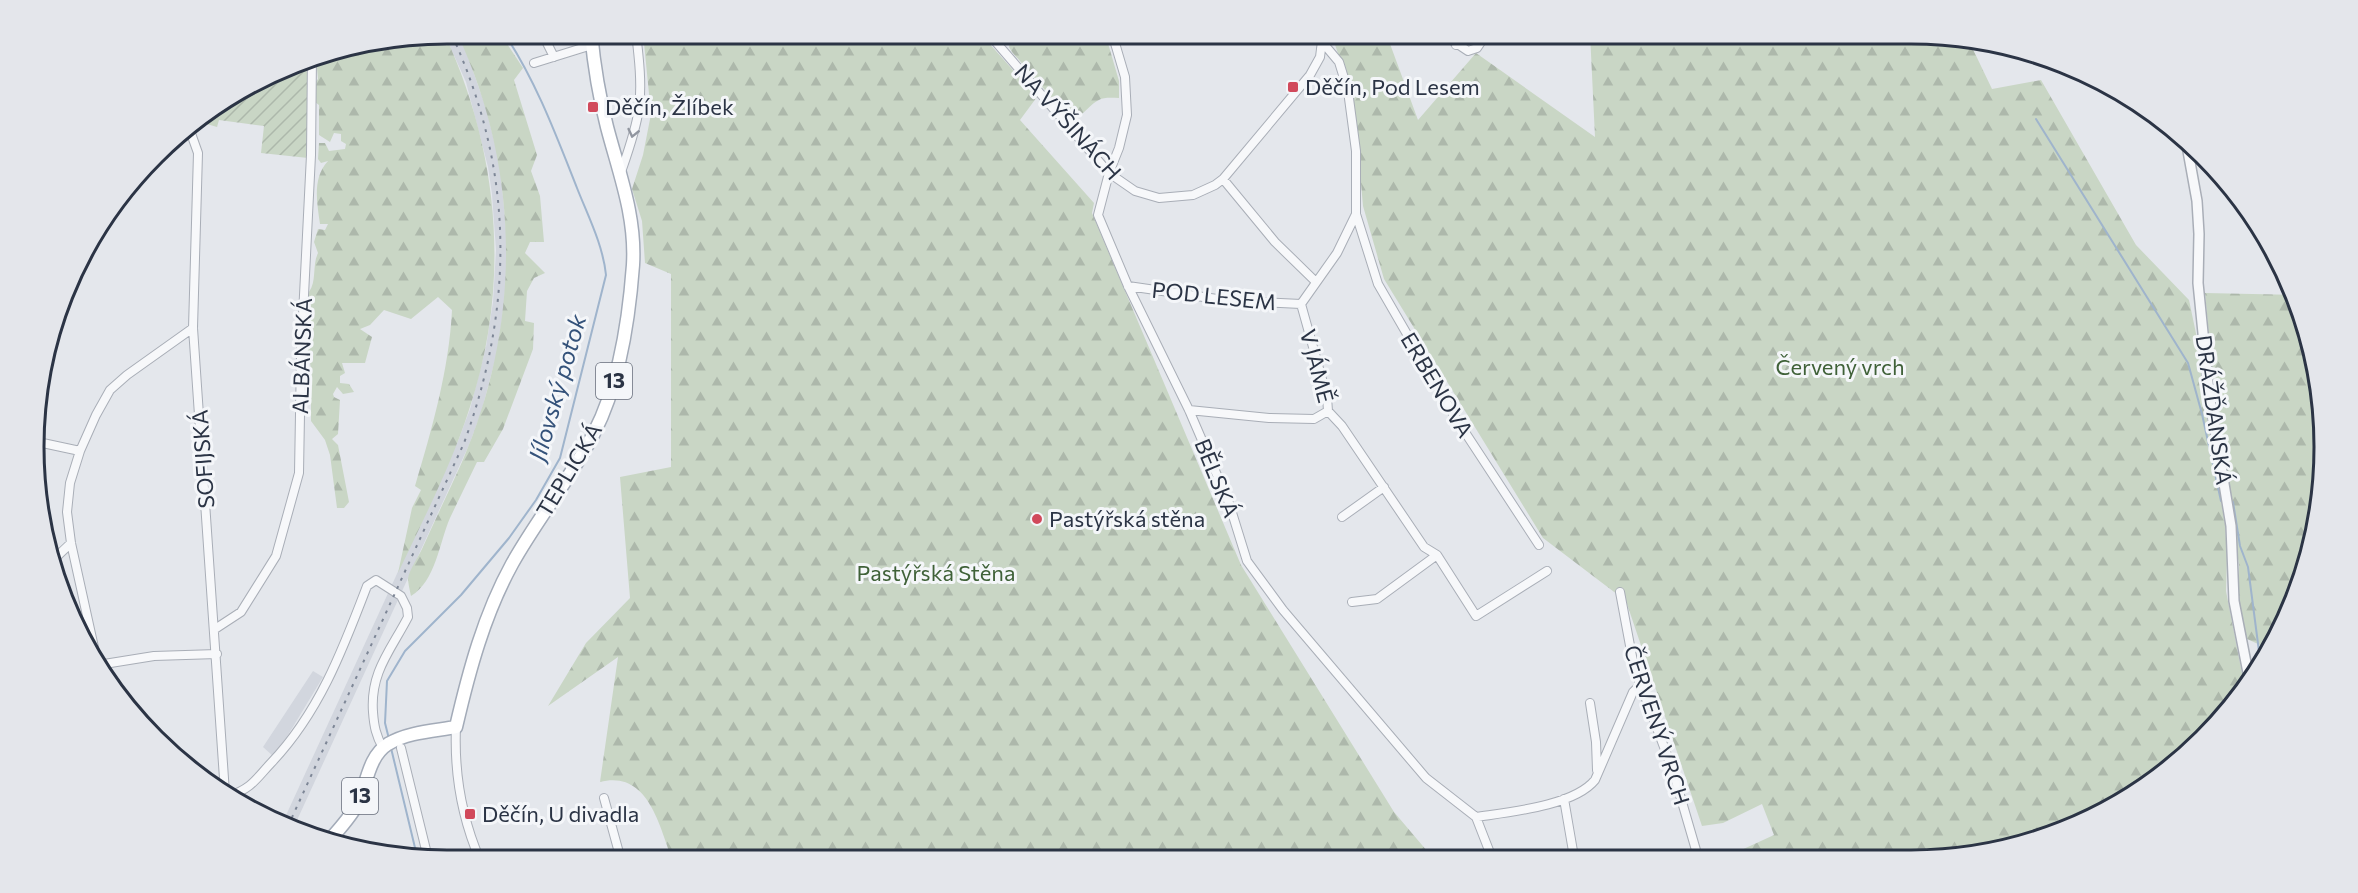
<svg xmlns="http://www.w3.org/2000/svg" width="2358" height="893" viewBox="0 0 2358 893" font-family="Commissioner,sans-serif">
<defs>
<pattern id="forest-firs" width="22" height="20" patternUnits="userSpaceOnUse" patternTransform="scale(1.5)"><rect width="22" height="20" fill="#c9d6c5"/><path d="M5 1l3.5 6h-7zM16 11l3.5 6h-7z" fill="#adb8ab"/></pattern>
<pattern id="garden-furrows" width="10" height="10" patternUnits="userSpaceOnUse" patternTransform="scale(1.5)"><rect width="10" height="10" fill="#c9d6c5"/><path d="M-1 1l2-2M0 10L10 0M9 11l2-2" fill="none" stroke="#adb8ab"/></pattern>
</defs>
<rect width="100%" height="100%" fill="#e4e7ec"/>
<path fill="#d2d6de" d="M 444,33 L 457,33 L 467,54 L 486,108 L 500,165 L 508,250 L 504,304 L 498,349 L 481,413 L 469,445 L 293,829 L 282,824 L 458,441 L 470,409 L 486,347 L 493,302 L 496,250 L 492,194 L 488,167 L 466,82 Z
M 313,671 L 323,677 L 288,735 L 273,756 L 263,747 Z"/>
<path fill="url(#forest-firs)" d="M 444,33 C 500,153 511,285 469,410 C 451,466 423,520 398,573 L 412,508 L 421,490 L 415,486 C 432,429 449,370 452,310 L 438,297 L 411,319 L 384,310 L 370,325 L 360,329 L 372,337 L 365,363 L 342,363 L 345,373 L 340,376 L 340,383 L 349,384 L 354,392 L 343,394 L 337,387 L 333,394 L 334,397 L 340,400 L 338,434 L 332,439 L 338,445 L 349,502 L 344,508 L 337,508 L 330,455 L 325,440 L 311,421 L 311,369 L 308,351 L 309,292 C 317,281 312,265 318,253 L 314,242 L 318,229 L 325,230 L 328,224 L 320,224 C 317,203 312,178 328,161 L 321,163 L 318,159 L 319,143 L 325,143 L 329,151 L 345,149 L 346,144 L 341,141 L 341,134 L 334,133 L 330,142 L 319,135 L 319,105 L 312,100 L 312,86 L 318,79 L 316,58 L 309,57 Z
M 457,33 L 500,33 L 523,68 L 514,80 L 537,155 L 531,171 L 540,196 L 544,242 L 530,242 L 525,253 L 545,273 L 534,278 L 527,291 L 525,321 L 534,323 L 533,349 L 503,429 L 484,462 L 477,462 C 468,481 459,499 450,518 C 439,543 436,581 411,596 C 410,591 408,583 408,578 C 410,569 418,557 422,549 C 435,520 449,491 462,462 C 522,323 521,170 457,33 Z
M 643,33 L 980,33 L 1037,97 L 1020,120 L 1094,203 L 1092,213 L 1241,565 L 1394,812 L 1433,858 L 672,859 C 659,825 648,770 600,782 L 618,657 L 548,706 L 586,643 L 630,598 L 620,477 L 671,467 L 671,274 L 645,263 L 642,221 L 632,189 L 643,155 L 651,114 Z
M 1021,33 L 1105,33 L 1119,81 L 1119,98 C 1112,98 1104,97 1099,100 C 1088,105 1083,118 1070,119 L 1012,52 L 1009,47 L 1010,41 Z
M 1331,33 L 1386,33 L 1418,120 L 1476,53 L 1595,137 L 1590,33 L 1912,33 L 1969,41 L 1992,89 L 2041,80 L 2136,245 L 2189,300 L 2198,343 L 2204,401 L 2225,524 L 2227,556 L 2226,591 L 2244,684 L 2184,757 L 2094,818 L 1966,856 L 1726,857 L 1774,835 L 1762,804 L 1723,823 L 1702,826 L 1626,601 L 1543,538 L 1384,279 L 1363,206 L 1355,116 L 1345,74 Z
M 2205,293 L 2295,295 L 2303,314 L 2321,393 L 2324,474 L 2311,554 L 2271,650 L 2245,638 L 2239,602 L 2239,565 L 2216,409 Z"/>
<path fill="url(#garden-furrows)" d="M 311,56 L 308,158 L 261,153 L 264,126 L 219,120 L 217,127 L 200,122 L 198,118 L 240,88 Z"/>
<g fill="none" stroke-linecap="round" stroke-linejoin="round">
<path stroke="#9fb4cc" stroke-width="2" d="M 2036,119 L 2188,363 L 2202,414 L 2221,501 L 2224,501
M 2230,502 L 2233,502 L 2240,546 L 2248,567 L 2260,659 L 2263,661
M 389,739 L 385,723 L 387,681 L 405,651 L 461,595 L 509,538 L 536,500 L 560,458 L 606,275 C 603,245 588,216 577,188 C 556,135 536,81 504,33
M 391,748 L 417,856"/>
<g stroke="#a9aeb7" stroke-width="10">
<path id="minor" d="M 542,33 L 554,57
M 988,33 L 1109,173 L 1135,191 L 1159,198 L 1193,195 L 1215,185 L 1223,179 L 1310,75 L 1320,57 L 1323,33
M 1112,33 L 1125,77 L 1127,115 L 1119,148 L 1109,173 L 1098,215 L 1128,286 L 1189,410 L 1229,503 L 1247,561 L 1283,610 L 1426,778 L 1476,817 L 1492,858
M 1441,33 L 1468,51 L 1477,48 L 1487,33
M 1323,43 L 1339,62 L 1348,91 L 1356,151 L 1356,214 L 1337,253 L 1301,304 L 1327,397 L 1328,411 L 1342,426 L 1424,547 L 1437,555 L 1476,616 L 1547,571
M 1456,45 L 1459,33
M 534,63 L 592,45
M 188,125 L 198,153 L 193,328 L 225,793
M 621,172 C 628,152 636,130 639,108 C 642,84 639,58 636,33
M 1223,179 L 1275,242 L 1316,282
M 1356,214 L 1378,284 L 1455,417 L 1539,545
M 1128,286 L 1224,300 L 1301,304
M 1189,410 L 1269,418 L 1314,419 L 1328,411
M 38,442 L 80,451
M 1342,517 L 1384,487
M 51,562 L 71,543
M 1620,592 L 1634,667 L 1673,771 L 1698,857
M 1352,602 L 1377,599 L 1437,555
M 215,629 L 241,612 L 276,556 L 299,473 L 301,355 L 311,155 L 312,56
M 98,665 L 154,656 L 217,654
M 99,670 L 71,543 L 67,512 L 70,483 L 80,451 L 96,415 L 110,390 L 127,375 L 193,328
M 1590,703 L 1596,742 L 1597,770
M 456,727 C 454,774 461,816 480,860
M 401,748 L 428,858
M 229,796 C 252,788 255,780 271,763 C 319,713 343,649 367,586 L 376,580 L 401,596 L 407,608 L 408,617 C 391,650 370,672 373,712 C 374,726 376,736 383,748
M 604,798 L 621,860
M 1564,799 L 1574,857
M 1476,817 C 1509,812 1574,806 1595,780 L 1633,692 L 1641,684"/>
</g>
<g stroke="#a9aeb7" stroke-width="12">
<path id="tertiary" d="M 2186,140 L 2197,201 L 2199,234 L 2198,283 L 2209,393 L 2231,526 L 2234,601 L 2249,678"/>
</g>
<g stroke="#a3abb8" stroke-width="15">
<path id="primary" d="M 328,842 C 339,829 352,816 359,801 C 367,782 369,756 388,744 C 408,732 434,731 456,727 C 469,671 484,615 512,564 C 537,519 571,478 594,433 C 619,385 629,319 633,265 C 636,216 619,173 607,127 C 599,96 594,65 591,33"/>
</g>
<use href="#minor" stroke="#f7f8fa" stroke-width="8"/>
<use href="#tertiary" stroke="#f7f8fa" stroke-width="9"/>
<use href="#primary" stroke="#fff" stroke-width="12"/>
<path stroke="#7d8696" stroke-width="2" stroke-dasharray="3 6" stroke-linecap="butt" d="M 288,826 L 464,443 C 515,303 514,169 451,33"/>
</g>
<defs><path id="oneway-chevron" d="M-2-3.5L2.5 0L-2 3.5" fill="none" stroke-width="1.6" stroke-linecap="round" stroke-linejoin="round" transform="scale(1.5)"/></defs>
<use stroke="#9196a0" href="#oneway-chevron" transform="translate(633 133) rotate(103)"/>
<g fill="#d1495b" stroke="#f4f6f9" stroke-width="2">
<rect x="1287" y="81" width="12" height="12" rx="3"/>
<rect x="587" y="101" width="12" height="12" rx="3"/>
<circle cx="1037" cy="519" r="6"/>
<rect x="464" y="808" width="12" height="12" rx="3"/>
</g>
<g text-anchor="middle" stroke-width="6" stroke-linejoin="round" paint-order="stroke">
<g fill="#f4f6f9" stroke="#676e7b" stroke-width="1.5">
<rect x="596" y="363" width="36" height="36" rx="4.5"/>
<rect x="342" y="778" width="36" height="36" rx="4.5"/>
</g>
<g font-size="21" font-weight="bold" fill="#2b3445">
<text x="614" y="388">13</text>
<text x="360" y="803">13</text>
</g>
<g font-size="22" fill="#2b3445" stroke="#f4f6f9" text-anchor="start">
<text x="1305" y="95">Děčín, Pod Lesem</text>
<text x="605" y="115">Děčín, Žlíbek</text>
<text x="1049" y="527">Pastýřská stěna</text>
<text x="482" y="822">Děčín, U divadla</text>
</g>
<g font-size="22" fill="#2b3445" stroke="#f4f6f9">
<text transform="translate(1068 122) rotate(48)" y="8">NA VÝŠINÁCH</text>
<text transform="translate(1214 296) rotate(6)" y="8">POD LESEM</text>
<text transform="translate(302 356) rotate(-88)" y="8">ALBÁNSKÁ</text>
<text transform="translate(1317 366) rotate(75)" y="8">V JÁMĚ</text>
<text transform="translate(1437 385) rotate(59)" y="8">ERBENOVA</text>
<text transform="translate(2214 410) rotate(82)" y="8">DRÁŽĎANSKÁ</text>
<text transform="translate(203 459) rotate(-94)" y="8">SOFIJSKÁ</text>
<text transform="translate(569 470) rotate(-59)" y="8">TEPLICKÁ</text>
<text transform="translate(1217 478) rotate(68)" y="8">BĚLSKÁ</text>
<text transform="translate(1657 725) rotate(72)" y="8">ČERVENÝ VRCH</text>
</g>
<g font-size="22" fill="#3f6138" stroke="#f4f6f9">
<text x="1840" y="375">Červený vrch</text>
<text x="936" y="581">Pastýřská Stěna</text>
</g>
<g font-size="24" font-style="italic" fill="#34527a" stroke="#f4f6f9">
<text transform="translate(558 388) rotate(-74)" y="8">Jílovský potok</text>
</g>
</g>
<path d="M0 0H2358V893H0ZM447 44H1911A403 403 0 0 1 2314 447V447A403 403 0 0 1 1911 850H447A403 403 0 0 1 44 447V447A403 403 0 0 1 447 44Z" fill="#e4e6eb" fill-rule="evenodd"/>
<path fill="none" stroke="#2b3445" stroke-width="3" d="M447 44H1911A403 403 0 0 1 2314 447V447A403 403 0 0 1 1911 850H447A403 403 0 0 1 44 447V447A403 403 0 0 1 447 44Z"/>
</svg>
